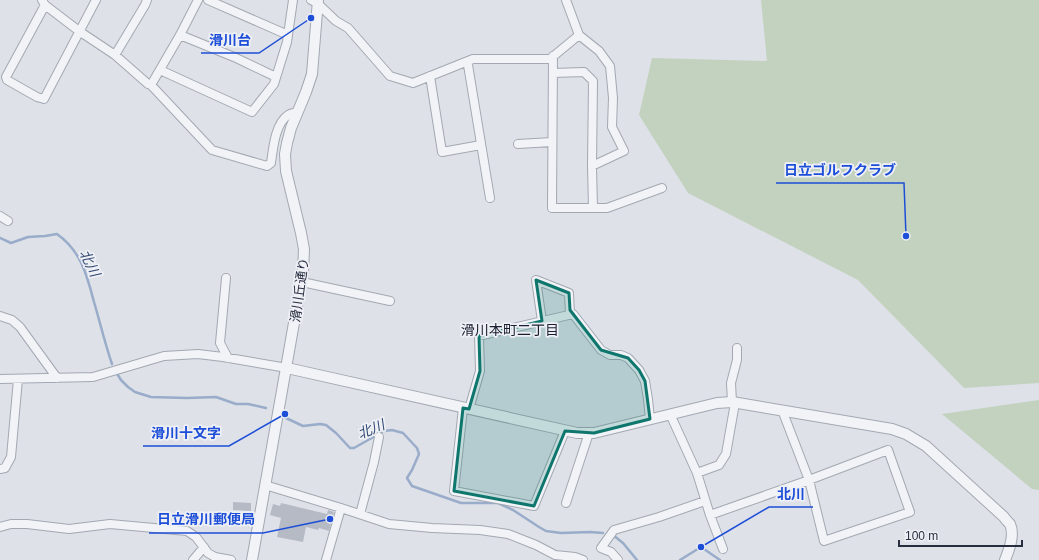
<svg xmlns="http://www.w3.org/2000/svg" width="1039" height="560" viewBox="0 0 1039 560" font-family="Arial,'Noto Sans JP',sans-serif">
<rect width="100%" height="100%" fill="#dee1e8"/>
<path fill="#c3d2bf" d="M 761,0 L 1039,0 L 1039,383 L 964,388 L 858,280 L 688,193 L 639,115 L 652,58 L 767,61 Z
M 1039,400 L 1039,490 L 1032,489 L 942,414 Z"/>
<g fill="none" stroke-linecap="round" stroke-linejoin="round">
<path stroke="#99acc9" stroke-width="2.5" d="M 0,238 L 11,243 L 28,237 L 45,236 L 57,234 C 81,251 87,275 94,302 C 100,322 105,344 112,364
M 116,372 L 121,380 L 128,387 L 135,392 L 151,397 L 187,398 L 216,397 L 236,404 L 248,404 L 266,408
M 286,418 L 303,426 L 320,424 L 326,425 L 336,433 L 350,448 L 354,448 L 384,431 L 392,430 L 403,433 L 417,448 L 419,454 L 412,470 L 407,478 L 412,486 L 461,503 L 498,503 L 513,510 L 539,527 L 546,531 L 561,533 L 590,532 L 603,533
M 613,535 L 623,543 L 637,560
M 680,560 L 701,547 L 720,560"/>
</g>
<path fill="#b6bac5" d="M 233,502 L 251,503 L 251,511 L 233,510 Z
M 281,503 L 327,514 L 328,510 L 334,512 L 329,531 L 319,528 L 318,530 L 306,527 L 303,542 L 277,537 L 281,518 L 270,515 L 273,504 L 280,506 Z"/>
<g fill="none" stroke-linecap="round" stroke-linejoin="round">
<g stroke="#a3a8b2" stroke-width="10">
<path id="minor" d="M 42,0 L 45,5 L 79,31 L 115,55 L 145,5 L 147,0
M 311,0 L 317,3 L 336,21 L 348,28 L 390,76 L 413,83 L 473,59 L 550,59 L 579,35 L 566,0
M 45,5 L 6,77 L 7,80 L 37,97 L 44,99 L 96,0
M 180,35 L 234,57 L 276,77
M 288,35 L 293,0
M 115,55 L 148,84 L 151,85 L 180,35 L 198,0
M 553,56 L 552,208 L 593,208 L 592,166 L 624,151 L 612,127 L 613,98 L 610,66 L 599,51 L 579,35
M 468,65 L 490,198
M 160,70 L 252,112 L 274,84 L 287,42 L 288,35 L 208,0
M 553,73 L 584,72 L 593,81 L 592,166
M 430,76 L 442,152 L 481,145
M 151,85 L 212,150 L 267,166 L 271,163 C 273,149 275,124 288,115 C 291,113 294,113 298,112
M 518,144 L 552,142
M 593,208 L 607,208 L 662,188
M 0,216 L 8,221
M 226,278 L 220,343 L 228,358
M 302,282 L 390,301
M 0,316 L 12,320 L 20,327 L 57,378
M 542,321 L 536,280 L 569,293 L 570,315
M 0,379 L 93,377 L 164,356 L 198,354 L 223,357 L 287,368
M 732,402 L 731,383 L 737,360 L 737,348
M 463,408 L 454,491 L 534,506 L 565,431
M 469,409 L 480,371 L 479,336 L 573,314 L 601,350 L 610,355 L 621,355 L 628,358 L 639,370 L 645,381 L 648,399 L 650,419
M 670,414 L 697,473 L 710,515 L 723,549
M 0,469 L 5,468 L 11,457 L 18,379
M 697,473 L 719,465 L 726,454 L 735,403
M 265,485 L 341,508 L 389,524 L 432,528 L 480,530 L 508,534 L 536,545 L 555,555 L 575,557 L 583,560
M 566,503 L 589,433
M 360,514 L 374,462 L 379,437
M 710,515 L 809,480 L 888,450 L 910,512 L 824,541 L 809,480 L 782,410
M 0,527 L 11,524 L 27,524 L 69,529 L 110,524 L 187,531 L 196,537 L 208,553 L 215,557 L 231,560
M 193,560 L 204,547
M 326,560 L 341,508
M 618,560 L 611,552 L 601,548 L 614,530 L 659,517 L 705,501"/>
</g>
<g stroke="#a3a8b2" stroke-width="12">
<path id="tertiary" d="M 287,368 L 577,433 L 594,433 L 717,403 L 732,402 L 892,429 L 906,434 L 926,446 L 1004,517 C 1005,519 1008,522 1010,524 C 1015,535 1009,550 1005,560
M 252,560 L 303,272 L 304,249 L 301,233 L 286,171 L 285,154 L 287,143 L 291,128 L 306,92 L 312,74 L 318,0"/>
</g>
<use href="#minor" stroke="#f1f3f6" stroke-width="8"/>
<use href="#tertiary" stroke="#f1f3f6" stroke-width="10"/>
</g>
<path fill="#0f766e" fill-opacity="0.2" stroke="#0f766e" stroke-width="3" stroke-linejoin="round" d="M 536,280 L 569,293 L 570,310 L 601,350 L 628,358 L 639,370 L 645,381 L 650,419 L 594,433 L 565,431 L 534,506 L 454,491 L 463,408 L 469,409 L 480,371 L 479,336 L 542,321 Z"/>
<g text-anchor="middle" stroke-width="3.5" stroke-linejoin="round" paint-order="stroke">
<g font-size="13" fill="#272e3f" stroke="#eef0f6">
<text transform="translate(299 290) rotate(-82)" y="5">滑川丘通り</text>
</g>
<g font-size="14" font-style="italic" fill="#314a73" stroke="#eef0f6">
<text transform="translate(90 263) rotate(64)" y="5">北川</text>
<text transform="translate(371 429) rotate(-22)" y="5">北川</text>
</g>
<g font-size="14" fill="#1a1f30" stroke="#eef0f6">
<text x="510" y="335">滑川本町二丁目</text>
</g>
</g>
<path fill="none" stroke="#1d4ed8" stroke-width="1.5" d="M311 18L259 53H201M906 236L904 183H776M285 414L229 446H143M701 547L769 507H813M330 519L263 533H149"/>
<g fill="#1d4ed8" stroke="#eef0f6" stroke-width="1.5">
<circle cx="311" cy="18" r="4"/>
<circle cx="906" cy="236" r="4"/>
<circle cx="285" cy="414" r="4"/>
<circle cx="701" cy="547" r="4"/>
<circle cx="330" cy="519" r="4"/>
</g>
<g font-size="14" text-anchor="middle" font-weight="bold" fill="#1d4ed8" stroke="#eef0f6" stroke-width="3.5" stroke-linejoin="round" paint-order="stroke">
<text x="230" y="45">滑川台</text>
<text x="840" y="175">日立ゴルフクラブ</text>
<text x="186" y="438">滑川十文字</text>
<text x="791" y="499">北川</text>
<text x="206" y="524">日立滑川郵便局</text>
</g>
<path d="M899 540v6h123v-6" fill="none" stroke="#272e3f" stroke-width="2"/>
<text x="905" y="540" font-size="12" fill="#272e3f" stroke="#eef0f6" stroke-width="3" paint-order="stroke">100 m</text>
</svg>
